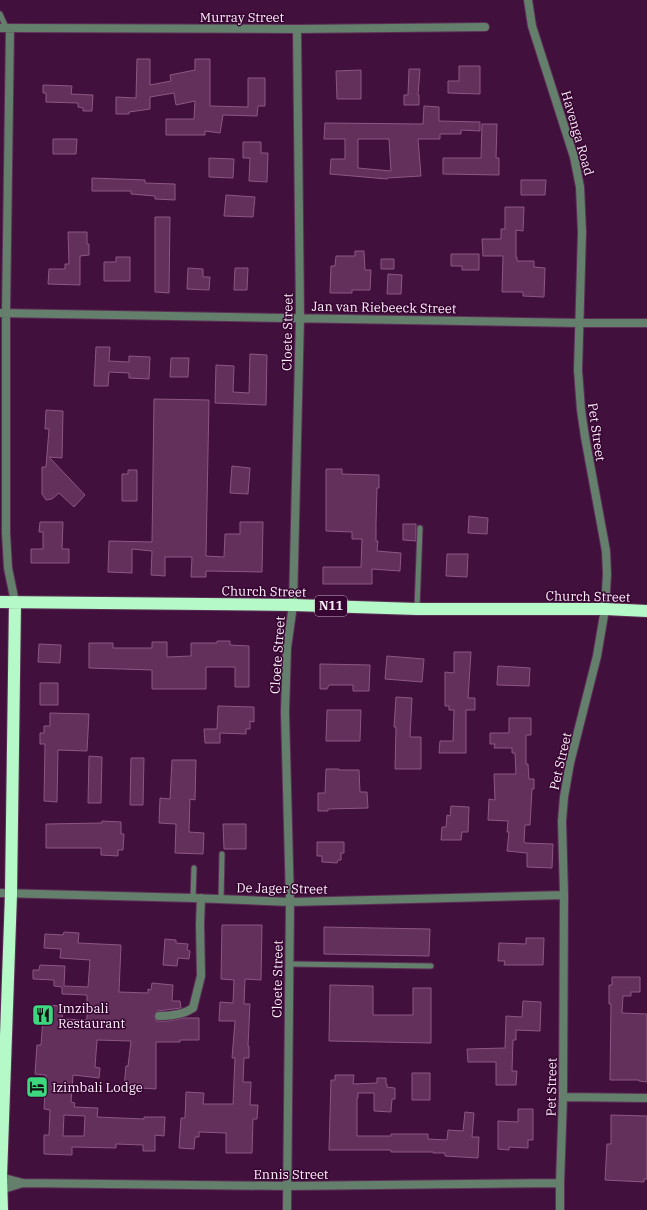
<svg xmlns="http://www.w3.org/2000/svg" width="647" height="1210" viewBox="0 0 647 1210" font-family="'IBM Plex Serif',serif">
<rect width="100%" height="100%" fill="#42103c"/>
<path fill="#63305c" stroke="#8d5683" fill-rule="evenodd" d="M 137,59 L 150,59 L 150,85 L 171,81 L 170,75 L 195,70 L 195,59 L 210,59 L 210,106 L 248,107 L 248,78 L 265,78 L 265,106 L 258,106 L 257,116 L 223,115 L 220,133 L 205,131 L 205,135 L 166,135 L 166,119 L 194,119 L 195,101 L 176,105 L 174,93 L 150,97 L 150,109 L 129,112 L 129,114 L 116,114 L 116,97 L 136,98 Z
M 459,66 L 480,66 L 480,94 L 448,93 L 448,81 L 459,81 Z
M 409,69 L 420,69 L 418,95 L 419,95 L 419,105 L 404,105 L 404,95 L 408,95 Z
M 361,70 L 361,99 L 337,99 L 336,71 Z
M 43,85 L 72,86 L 71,94 L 93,95 L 92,111 L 83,111 L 83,108 L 78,107 L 78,103 L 46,102 L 46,93 L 43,93 Z
M 424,106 L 439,107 L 439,121 L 480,122 L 480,131 L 461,130 L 461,134 L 440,134 L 440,139 L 418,139 L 421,176 L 387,178 L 387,179 L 330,174 L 331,159 L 345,159 L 345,139 L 324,139 L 325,123 L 423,124 ZM 358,139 L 389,139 L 391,171 L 358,168 Z
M 482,124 L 497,124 L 496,158 L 499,158 L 499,175 L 443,174 L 443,158 L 481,158 Z
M 53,139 L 77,139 L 76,154 L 53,154 Z
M 243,142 L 261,142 L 261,153 L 268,153 L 267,182 L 249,181 L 250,158 L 243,158 Z
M 209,158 L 234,159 L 233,178 L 209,177 Z
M 92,178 L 145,180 L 145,183 L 175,184 L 175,200 L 155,199 L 155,196 L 131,194 L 131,191 L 92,191 Z
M 521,180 L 546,180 L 545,195 L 521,195 Z
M 226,195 L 255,197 L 253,217 L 224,216 Z
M 505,207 L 524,207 L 523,231 L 516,230 L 516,257 L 517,257 L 517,261 L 534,261 L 534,267 L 545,268 L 544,297 L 523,296 L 523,292 L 502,292 L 503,256 L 483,256 L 482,239 L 501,239 L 501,229 L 505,229 Z
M 155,217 L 170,217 L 169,293 L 155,292 Z
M 68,232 L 87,232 L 87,244 L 89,244 L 89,255 L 80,256 L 80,285 L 48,284 L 49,269 L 65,269 L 65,264 L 69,264 Z
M 355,251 L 364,251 L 365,270 L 371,270 L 370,290 L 352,290 L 352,293 L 330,293 L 331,266 L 335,266 L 336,256 L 355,256 Z
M 451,254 L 479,254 L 479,270 L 462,270 L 462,266 L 451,266 Z
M 116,257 L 130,257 L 130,281 L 104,281 L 104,262 L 116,262 Z
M 381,259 L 394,259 L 394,269 L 381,269 Z
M 188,268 L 203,269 L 203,277 L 210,277 L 209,290 L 187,289 Z
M 235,268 L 248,268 L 247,290 L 234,290 Z
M 388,274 L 402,275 L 401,294 L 387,294 Z
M 96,347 L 110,347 L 109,361 L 129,362 L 129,356 L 150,357 L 149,379 L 129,378 L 129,373 L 109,372 L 108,386 L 94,386 Z
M 250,354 L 267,355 L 266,405 L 215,403 L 216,365 L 234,366 L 233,392 L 249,393 Z
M 171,358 L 189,358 L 188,377 L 170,377 Z
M 154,399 L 209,400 L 206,556 L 224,557 L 225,534 L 240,534 L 240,522 L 263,522 L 262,572 L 206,571 L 206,577 L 191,577 L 192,557 L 165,557 L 165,576 L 151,575 L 152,551 L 132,549 L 132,573 L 108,572 L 109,541 L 152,542 Z
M 46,410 L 63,411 L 62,458 L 49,457 L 85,495 L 74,507 L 59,493 L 52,499 L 46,500 L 42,494 L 42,467 L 46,467 L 49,429 L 45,429 Z
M 232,466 L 250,468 L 248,494 L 230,493 Z
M 326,469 L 342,469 L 342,474 L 379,475 L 379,488 L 377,488 L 376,524 L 376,541 L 378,541 L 377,551 L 401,553 L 400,571 L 372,569 L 372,584 L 323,584 L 323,567 L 361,567 L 362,539 L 352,539 L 352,532 L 326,531 Z
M 128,470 L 137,470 L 137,501 L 122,501 L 122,474 L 128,474 Z
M 469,516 L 488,518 L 487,534 L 468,533 Z
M 40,522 L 63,522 L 62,549 L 69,549 L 69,563 L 31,563 L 31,549 L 43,549 L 43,532 L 39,532 Z
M 403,524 L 416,524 L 416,541 L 403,540 Z
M 447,554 L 468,554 L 467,577 L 446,576 Z
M 217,641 L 230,641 L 230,645 L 249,646 L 249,687 L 235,687 L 235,667 L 206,667 L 206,689 L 152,689 L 152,670 L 89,668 L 89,643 L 113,643 L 113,648 L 152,648 L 152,642 L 167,642 L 167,657 L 191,656 L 191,643 L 217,643 Z
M 39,644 L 61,645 L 60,663 L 38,662 Z
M 454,652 L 471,652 L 468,698 L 475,698 L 475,710 L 466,710 L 466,753 L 439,753 L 440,741 L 453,741 L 454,710 L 449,710 L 449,706 L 445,706 L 445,672 L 454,673 Z
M 387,656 L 424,659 L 422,682 L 385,679 Z
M 320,664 L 370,665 L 369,691 L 353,691 L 353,685 L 329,685 L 327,689 L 320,689 Z
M 498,666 L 530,668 L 529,686 L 497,685 Z
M 40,683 L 58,683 L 58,705 L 40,705 Z
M 396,697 L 412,698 L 410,737 L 421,737 L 421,769 L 395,769 L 396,727 L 394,727 Z
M 218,706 L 254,707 L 254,722 L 250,721 L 250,729 L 246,729 L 246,734 L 220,733 L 220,743 L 205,743 L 204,729 L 217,729 Z
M 327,710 L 361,710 L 360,741 L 326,741 Z
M 50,713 L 89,714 L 87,751 L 58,750 L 57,802 L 44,801 L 45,744 L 40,744 L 40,733 L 44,733 L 44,726 L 50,726 Z
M 509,718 L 531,718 L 531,735 L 526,735 L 526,764 L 528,764 L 529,779 L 534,779 L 534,789 L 532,789 L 530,825 L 525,825 L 524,842 L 525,843 L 553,844 L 552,868 L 527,867 L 527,853 L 507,851 L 509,832 L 507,832 L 508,821 L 488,820 L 489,799 L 495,800 L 494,774 L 516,774 L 515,753 L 512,753 L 512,748 L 494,748 L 495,744 L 490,744 L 490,733 L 509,733 Z
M 89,756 L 102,757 L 101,803 L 88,803 Z
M 131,758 L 144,758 L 143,805 L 130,805 Z
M 172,760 L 196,760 L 195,800 L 190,799 L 189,832 L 204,833 L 203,854 L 175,853 L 176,824 L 159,823 L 160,798 L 170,799 Z
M 326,769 L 339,769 L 339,770 L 359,770 L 360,792 L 367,792 L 368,808 L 328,809 L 328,811 L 318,811 L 318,793 L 325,793 Z
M 451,806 L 469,807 L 468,832 L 462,832 L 461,840 L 441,840 L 442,827 L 446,827 L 447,815 L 450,816 Z
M 102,821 L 121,822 L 121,834 L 124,834 L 123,850 L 118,850 L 118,856 L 101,855 L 101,848 L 46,848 L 46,824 L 102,823 Z
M 223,824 L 246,824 L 246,849 L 224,849 Z
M 317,842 L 344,842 L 344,853 L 341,853 L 341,860 L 338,860 L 337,863 L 322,862 L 322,856 L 317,856 Z
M 222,925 L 262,925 L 261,980 L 245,979 L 244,1004 L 250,1004 L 248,1046 L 249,1046 L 249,1058 L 244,1058 L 243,1082 L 251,1082 L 250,1105 L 258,1105 L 257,1119 L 253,1119 L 252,1153 L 226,1153 L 226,1133 L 199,1132 L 199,1137 L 195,1137 L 194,1149 L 179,1148 L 181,1118 L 185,1118 L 186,1092 L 204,1093 L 203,1104 L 233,1104 L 235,1058 L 232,1058 L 235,1021 L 219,1021 L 220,1002 L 233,1003 L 234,980 L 221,979 Z
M 324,927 L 430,929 L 429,956 L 324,954 Z
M 64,932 L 79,933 L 78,943 L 121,945 L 119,992 L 148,993 L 148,989 L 151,990 L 152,983 L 173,985 L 172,1001 L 180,1001 L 181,1008 L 157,1011 L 154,1016 L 156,1021 L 168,1021 L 185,1018 L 199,1018 L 199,1040 L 180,1040 L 180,1042 L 156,1042 L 156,1089 L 124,1087 L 126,1066 L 128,1066 L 131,1041 L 97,1040 L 95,1067 L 100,1068 L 99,1078 L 73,1075 L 71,1102 L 75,1103 L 74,1107 L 98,1108 L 97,1117 L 144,1119 L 144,1117 L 165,1117 L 164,1136 L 155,1135 L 155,1151 L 143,1151 L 143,1145 L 116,1144 L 116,1148 L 72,1147 L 72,1155 L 44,1154 L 44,1135 L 49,1135 L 50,1110 L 44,1109 L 46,1075 L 35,1074 L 37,1045 L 41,1045 L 44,1005 L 63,1006 L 62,1019 L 87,1020 L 87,995 L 62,994 L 62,987 L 54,986 L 54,980 L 33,979 L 33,970 L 39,970 L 40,965 L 65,966 L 64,986 L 88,987 L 90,960 L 60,958 L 61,949 L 44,948 L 45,934 L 63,935 ZM 64,1115 L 85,1116 L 84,1136 L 63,1136 Z
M 526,938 L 544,938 L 543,965 L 504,965 L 505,961 L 498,961 L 499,943 L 526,944 Z
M 165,939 L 176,940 L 176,943 L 188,944 L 187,950 L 190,951 L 189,959 L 178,958 L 177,966 L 163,965 Z
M 612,977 L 640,977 L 640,992 L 631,992 L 631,996 L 623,996 L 622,1013 L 647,1014 L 647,1082 L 639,1081 L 639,1080 L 610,1080 L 611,1004 L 609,1004 L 609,985 L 612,985 Z
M 330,985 L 373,986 L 373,1015 L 413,1015 L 413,988 L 431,988 L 431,1043 L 329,1041 Z
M 523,1001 L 541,1002 L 540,1031 L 516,1030 L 516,1040 L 513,1040 L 512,1071 L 517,1071 L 516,1085 L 496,1085 L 496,1062 L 468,1062 L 467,1049 L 505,1048 L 506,1016 L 522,1017 Z
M 412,1073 L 430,1073 L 430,1100 L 412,1100 Z
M 335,1075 L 354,1075 L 353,1084 L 377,1083 L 377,1078 L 386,1078 L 386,1084 L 387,1084 L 387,1087 L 395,1088 L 395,1099 L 392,1099 L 391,1112 L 374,1111 L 374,1093 L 358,1093 L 358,1098 L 357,1098 L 357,1136 L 391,1136 L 391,1134 L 428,1134 L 428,1139 L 447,1140 L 448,1130 L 463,1131 L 465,1112 L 474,1113 L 472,1137 L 479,1137 L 478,1158 L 445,1156 L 445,1153 L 433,1153 L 433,1152 L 391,1152 L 391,1150 L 329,1150 L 331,1080 L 335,1080 Z
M 518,1109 L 533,1109 L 533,1140 L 528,1140 L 528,1148 L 509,1147 L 509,1150 L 498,1149 L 498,1121 L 518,1122 Z
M 611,1115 L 647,1116 L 647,1179 L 644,1179 L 644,1182 L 605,1180 L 607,1144 L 611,1144 Z"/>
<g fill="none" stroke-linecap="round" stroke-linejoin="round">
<g stroke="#5c2f57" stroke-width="7">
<path id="lane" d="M 0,14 L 5,25 L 9,28
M 417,608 L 420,528
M 193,898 L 194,868
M 221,899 L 222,854
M 289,964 L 431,966"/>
</g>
<g stroke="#5c2f57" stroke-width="10">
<path id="street" d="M 528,0 L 532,26 L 574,157 L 580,187 L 582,232 L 578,370 L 581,410 L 585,437 L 606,551 L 607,574 L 605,609 L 597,656 L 570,763 L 564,797 L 562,821 L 564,895 L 563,1097 L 560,1183 L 560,1210
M 0,28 L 297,29 L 485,27
M 10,28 L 6,313 L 6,533 L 8,568 L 15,602
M 0,313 L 580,323 L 647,323
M 0,893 L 193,898 L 290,902 L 564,895
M 159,1016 C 171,1016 183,1015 193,1008 L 201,976 L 200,924 L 201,898
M 563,1097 L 647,1098
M 0,1177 L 23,1183 L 288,1186 L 560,1183
M 0,1190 L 23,1183
M 287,1210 L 290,902 L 285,712 L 287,648 L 293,605 L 300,317 L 297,29"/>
</g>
<g stroke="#5c2f57" stroke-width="14">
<path id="highway" d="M 0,602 L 293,605 L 417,609 L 605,609 L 647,611
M 2,1210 L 1,1177 L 11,894 L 15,602"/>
</g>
<use href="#lane" stroke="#647f6b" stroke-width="5"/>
<use href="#street" stroke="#647f6b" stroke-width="8"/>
<use href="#highway" stroke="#b4f9c7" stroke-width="12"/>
</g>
<defs>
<g id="restaurant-square" transform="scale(1.15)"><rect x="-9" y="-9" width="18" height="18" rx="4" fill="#3cd77e" stroke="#370532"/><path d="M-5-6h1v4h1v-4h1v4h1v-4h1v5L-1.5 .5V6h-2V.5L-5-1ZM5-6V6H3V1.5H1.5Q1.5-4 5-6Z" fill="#111"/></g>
<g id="hotel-square" transform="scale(1.15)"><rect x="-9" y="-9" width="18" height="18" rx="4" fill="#3cd77e" stroke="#370532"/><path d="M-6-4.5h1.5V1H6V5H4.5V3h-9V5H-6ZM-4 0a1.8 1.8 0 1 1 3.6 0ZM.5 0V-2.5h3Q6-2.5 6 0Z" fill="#111"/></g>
</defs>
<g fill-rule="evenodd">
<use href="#restaurant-square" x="43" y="1015"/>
<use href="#hotel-square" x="37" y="1087"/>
</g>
<g text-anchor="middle" stroke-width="3" stroke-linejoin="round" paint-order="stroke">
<rect fill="#370532" stroke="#c2aabe" stroke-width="1" x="315" y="596" width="32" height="20" rx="3"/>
<g font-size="12" font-weight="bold" fill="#fdf0fa">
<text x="331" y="610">N11</text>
</g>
<g font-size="13" fill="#fdf0fa" stroke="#370532">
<text x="242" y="22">Murray Street</text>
<text transform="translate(578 133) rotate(74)" y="5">Havenga Road</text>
<text transform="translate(384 307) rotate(1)" y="5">Jan van Riebeeck Street</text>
<text transform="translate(287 332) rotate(-89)" y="5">Cloete Street</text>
<text transform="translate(597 432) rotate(82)" y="5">Pet Street</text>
<text transform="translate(264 591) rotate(1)" y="5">Church Street</text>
<text transform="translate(588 596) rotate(1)" y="5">Church Street</text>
<text transform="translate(277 655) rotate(-86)" y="5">Cloete Street</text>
<text transform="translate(560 761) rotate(-77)" y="5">Pet Street</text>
<text transform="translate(282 888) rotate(1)" y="5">De Jager Street</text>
<text transform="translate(277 979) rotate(-89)" y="5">Cloete Street</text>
<text transform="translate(551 1087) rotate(-89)" y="5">Pet Street</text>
<text x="291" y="1179">Ennis Street</text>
</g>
<g font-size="13" fill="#fdf0fa" stroke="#370532" text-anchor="start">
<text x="58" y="1013">Imzibali<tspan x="58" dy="15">Restaurant</tspan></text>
<text x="52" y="1092">Izimbali Lodge</text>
</g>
</g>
</svg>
